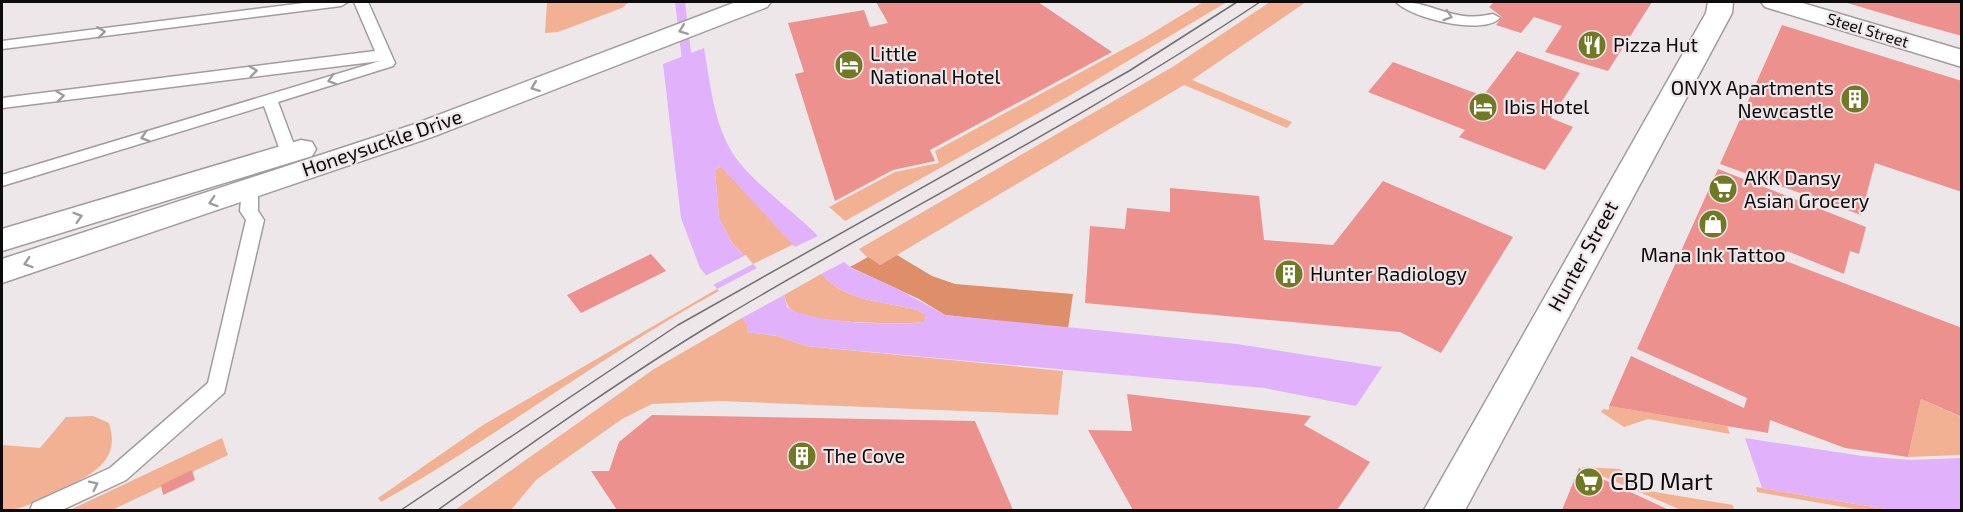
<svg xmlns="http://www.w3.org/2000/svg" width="1963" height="512" viewBox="0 0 1963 512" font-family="'Exo 2',sans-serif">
<rect width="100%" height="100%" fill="#eee7e9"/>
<path fill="#f2b193" d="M 547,2 L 629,2 L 622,8 L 558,32 L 545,33 Z
M 1203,2 L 1227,2 L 1069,96 L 845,221 L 829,207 L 895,172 L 939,163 L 935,151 L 1144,38 Z
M 1270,2 L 1306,2 L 1192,80 L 1292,122 L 1287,128 L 1184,85 L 880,265 L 871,261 L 859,249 L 1174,66 Z
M 721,166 L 794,244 L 753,264 L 732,243 L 719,218 L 715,170 Z
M 821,274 C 849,303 879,300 917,310 L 926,315 L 924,322 C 900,325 811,323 793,311 C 787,307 786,302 784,295 Z
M 717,289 L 719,291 C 602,355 497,437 381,502 L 378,498 L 483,425 Z
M 742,318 L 747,324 L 747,332 L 777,336 L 806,346 L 1063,371 L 1058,415 L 721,401 L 652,404 L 622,419 L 536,480 L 511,510 L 455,510 L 654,369 Z
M 1921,399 L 1961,417 L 1961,455 L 1908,457 Z
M 1609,406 L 1727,426 L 1730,434 L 1648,419 L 1624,427 L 1601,412 L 1603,409 L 1609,410 Z
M 93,416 L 109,423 C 123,465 84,478 53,493 C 36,501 21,511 2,510 L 2,445 L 40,448 L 66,417 Z
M 222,438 L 228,455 L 112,510 L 70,510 Z
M 1581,467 L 1620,469 L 1649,491 L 1733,505 L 1734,510 L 1681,510 Z
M 1756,487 L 1891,510 L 1861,510 L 1757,492 Z"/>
<path fill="#de8e68" d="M 897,255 L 932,276 L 955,284 L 1073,294 L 1068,329 L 945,315 L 919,299 L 850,267 L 868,257 L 880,265 Z"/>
<path fill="#e1b2fb" d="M 704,48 C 710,82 713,117 729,147 C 744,177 793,210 818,236 L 795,247 L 720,166 L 715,170 L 719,218 L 732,243 L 757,268 L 717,289 L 700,268 L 681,218 L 663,64 Z
M 844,262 L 853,269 L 896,288 L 945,315 L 1237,344 L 1382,367 L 1356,406 L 1264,388 L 806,346 L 777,336 L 747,332 L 747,324 L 742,318 L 784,295 L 787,307 C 807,323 897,326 924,322 L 926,315 L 917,310 C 879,300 849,303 821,274 Z
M 1745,438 L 1862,456 L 1910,460 L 1961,458 L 1961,510 L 1891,510 L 1762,488 Z"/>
<path fill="#eee7e9" d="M 746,255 L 753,264 L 713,285 L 705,276 Z"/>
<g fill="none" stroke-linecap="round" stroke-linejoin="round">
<path fill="#e1b2fb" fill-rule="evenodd" d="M 675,2 L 685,2 L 693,69 L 688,72 L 683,69 Z"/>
</g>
<path fill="#ec918d" d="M 876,2 L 1038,2 L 1112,52 L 930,150 L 935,161 L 893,170 L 835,201 L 795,74 L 804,72 L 788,23 L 864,10 L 870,27 L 888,23 Z
M 1494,2 L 1652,2 L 1608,71 L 1545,52 L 1562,26 L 1534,17 L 1521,33 L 1496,25 L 1502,17 L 1489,7 Z
M 1844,2 L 1962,2 L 1962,36 L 1915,23 Z
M 1782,25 L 1962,81 L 1962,192 L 1875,163 L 1861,215 L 1720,164 Z
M 1517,51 L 1580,73 L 1551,118 L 1573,127 L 1545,170 L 1459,137 L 1465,130 L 1368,92 L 1393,62 L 1483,96 Z
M 1718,169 L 1866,227 L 1859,254 L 1850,251 L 1844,274 L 1787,251 L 1783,260 L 1962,328 L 1962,417 L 1921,399 L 1908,457 L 1845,448 L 1770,420 L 1768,433 L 1609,406 L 1631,356 L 1744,408 L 1747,398 L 1637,349 Z
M 1383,181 L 1513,237 L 1441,353 L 1400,332 L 1085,303 L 1090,226 L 1125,229 L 1127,208 L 1170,212 L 1170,188 L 1259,196 L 1264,240 L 1333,245 Z
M 651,254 L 666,271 L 581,313 L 567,295 Z
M 1127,394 L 1311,416 L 1304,425 L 1370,462 L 1337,510 L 1133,510 L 1088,430 L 1132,431 Z
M 652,415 L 975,421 L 1013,510 L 617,510 L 591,471 L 609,471 L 619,442 Z
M 1579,468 L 1669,510 L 1562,510 Z
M 192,470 L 195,480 L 163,495 L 161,485 Z"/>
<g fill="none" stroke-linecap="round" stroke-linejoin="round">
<g stroke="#a29c9d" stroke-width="3">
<path id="service" d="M 312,2 L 348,2 L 341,6 L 2,49 L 2,41 Z
M 354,2 L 368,2 L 395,63 L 393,66 L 278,102 L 297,153 L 295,157 L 289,158 L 281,153 L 264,106 L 2,186 L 2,175 L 380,61 L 2,108 L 2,98 L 375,51 Z
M 1396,2 C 1432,0 1452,24 1493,14 L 1500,18 C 1483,36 1411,18 1396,2 Z
M 250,183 L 258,189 L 258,211 L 264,220 L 224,393 L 126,480 L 62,510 L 30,510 L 33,503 L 110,468 L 208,383 L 246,220 L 240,211 L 242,189 Z"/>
</g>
<g stroke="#a29c9d" stroke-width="3">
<path id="tertiary" d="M 1761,2 L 1799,2 L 1962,50 L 1962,67 L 1765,7 Z"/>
</g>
<g stroke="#a29c9d" stroke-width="3">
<path id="secondary" d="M 736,2 L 771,2 L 767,7 L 432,137 L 2,283 L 2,259 L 412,125 Z
M 1708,2 L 1733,2 L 1732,13 L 1465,510 L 1424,510 L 1706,13 Z
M 301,140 L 312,142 L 316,149 L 312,156 L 2,251 L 2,229 Z"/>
</g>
<use href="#service" fill="#fff" fill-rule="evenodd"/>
<use href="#tertiary" fill="#fff" fill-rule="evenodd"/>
<use href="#secondary" fill="#fff" fill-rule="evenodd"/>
<path stroke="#736f70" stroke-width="1.5" d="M 401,510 L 678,325 L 1129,71 L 1237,2
M 438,510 C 532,443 625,376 724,317 C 902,211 1087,117 1260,2"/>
</g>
<defs><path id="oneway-chevron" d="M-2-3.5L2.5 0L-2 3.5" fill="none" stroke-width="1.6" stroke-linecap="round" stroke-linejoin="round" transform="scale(1.5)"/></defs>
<g stroke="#9e9d9e">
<use href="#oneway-chevron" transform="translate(1448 16) rotate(17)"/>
<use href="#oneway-chevron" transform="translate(683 30) rotate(159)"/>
<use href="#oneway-chevron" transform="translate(101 32) rotate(-7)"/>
<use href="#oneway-chevron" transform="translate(253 71) rotate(-7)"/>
<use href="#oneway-chevron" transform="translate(332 80) rotate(163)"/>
<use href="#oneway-chevron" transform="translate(535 87) rotate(159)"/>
<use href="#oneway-chevron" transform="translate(60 96) rotate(-7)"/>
<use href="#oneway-chevron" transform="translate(145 137) rotate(163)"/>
<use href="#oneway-chevron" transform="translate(213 202) rotate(162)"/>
<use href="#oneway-chevron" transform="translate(78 217) rotate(-17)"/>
<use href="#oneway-chevron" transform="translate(28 263) rotate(162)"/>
<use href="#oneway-chevron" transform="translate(94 485) rotate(-26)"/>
</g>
<defs>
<g id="restaurant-disc" transform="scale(1.5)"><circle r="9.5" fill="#707a24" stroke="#eee7e9"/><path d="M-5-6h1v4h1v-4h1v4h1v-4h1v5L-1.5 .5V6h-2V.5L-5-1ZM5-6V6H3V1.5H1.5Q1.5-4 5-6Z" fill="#fff"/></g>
<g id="hotel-disc" transform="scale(1.5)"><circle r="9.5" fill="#707a24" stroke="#eee7e9"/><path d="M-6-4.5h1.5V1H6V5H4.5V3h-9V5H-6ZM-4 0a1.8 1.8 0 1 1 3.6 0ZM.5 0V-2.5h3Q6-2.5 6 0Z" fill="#fff"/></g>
<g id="building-disc" transform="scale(1.5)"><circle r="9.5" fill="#707a24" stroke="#eee7e9"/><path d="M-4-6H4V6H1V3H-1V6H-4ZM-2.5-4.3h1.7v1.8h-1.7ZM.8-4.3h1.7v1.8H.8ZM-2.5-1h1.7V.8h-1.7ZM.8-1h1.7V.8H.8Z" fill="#fff"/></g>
<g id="supermarket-disc" transform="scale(1.5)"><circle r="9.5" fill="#707a24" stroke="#eee7e9"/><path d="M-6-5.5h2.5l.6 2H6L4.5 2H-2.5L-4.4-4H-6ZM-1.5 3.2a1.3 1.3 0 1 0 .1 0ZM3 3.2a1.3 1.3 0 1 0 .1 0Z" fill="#fff"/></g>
<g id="shop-disc" transform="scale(1.5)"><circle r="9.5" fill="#707a24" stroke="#eee7e9"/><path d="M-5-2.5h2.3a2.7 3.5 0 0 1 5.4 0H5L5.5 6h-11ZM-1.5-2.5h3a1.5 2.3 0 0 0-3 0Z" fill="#fff"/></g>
</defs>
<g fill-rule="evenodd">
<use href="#restaurant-disc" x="1592" y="45"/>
<use href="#hotel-disc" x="849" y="65"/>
<use href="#building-disc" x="1855" y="99"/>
<use href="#hotel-disc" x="1483" y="107"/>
<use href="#supermarket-disc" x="1723" y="189"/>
<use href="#shop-disc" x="1713" y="224"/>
<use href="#building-disc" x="1289" y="274"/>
<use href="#building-disc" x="802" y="456"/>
<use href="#supermarket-disc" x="1589" y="482"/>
</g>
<g text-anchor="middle" stroke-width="4.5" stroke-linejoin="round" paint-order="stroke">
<g font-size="16" fill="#0d0b0c" stroke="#eee7e9">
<text transform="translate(1868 30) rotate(17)" y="6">Steel Street</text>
</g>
<g font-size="20" fill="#0d0b0c" stroke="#eee7e9" text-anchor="start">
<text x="1613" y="52">Pizza Hut</text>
<text x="870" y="61">Little<tspan x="870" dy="23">National Hotel</tspan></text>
<text x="1834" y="95" text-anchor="end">ONYX Apartments<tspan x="1834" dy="23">Newcastle</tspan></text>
<text x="1504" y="114">Ibis Hotel</text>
<text x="1744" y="185">AKK Dansy<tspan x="1744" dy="23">Asian Grocery</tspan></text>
<text x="1713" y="262" text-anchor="middle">Mana Ink Tattoo</text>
<text x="1310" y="281">Hunter Radiology</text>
<text x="823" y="463">The Cove</text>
</g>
<g font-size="20" fill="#0d0b0c" stroke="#eee7e9">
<text transform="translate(382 143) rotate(-19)" y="7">Honeysuckle Drive</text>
<text transform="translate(1583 256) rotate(-61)" y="7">Hunter Street</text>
</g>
<g font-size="24" fill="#0d0b0c" stroke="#eee7e9" text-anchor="start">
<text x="1610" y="490">CBD Mart</text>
</g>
</g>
<rect width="1963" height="512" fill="none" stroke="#0d0b0c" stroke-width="6"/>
</svg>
